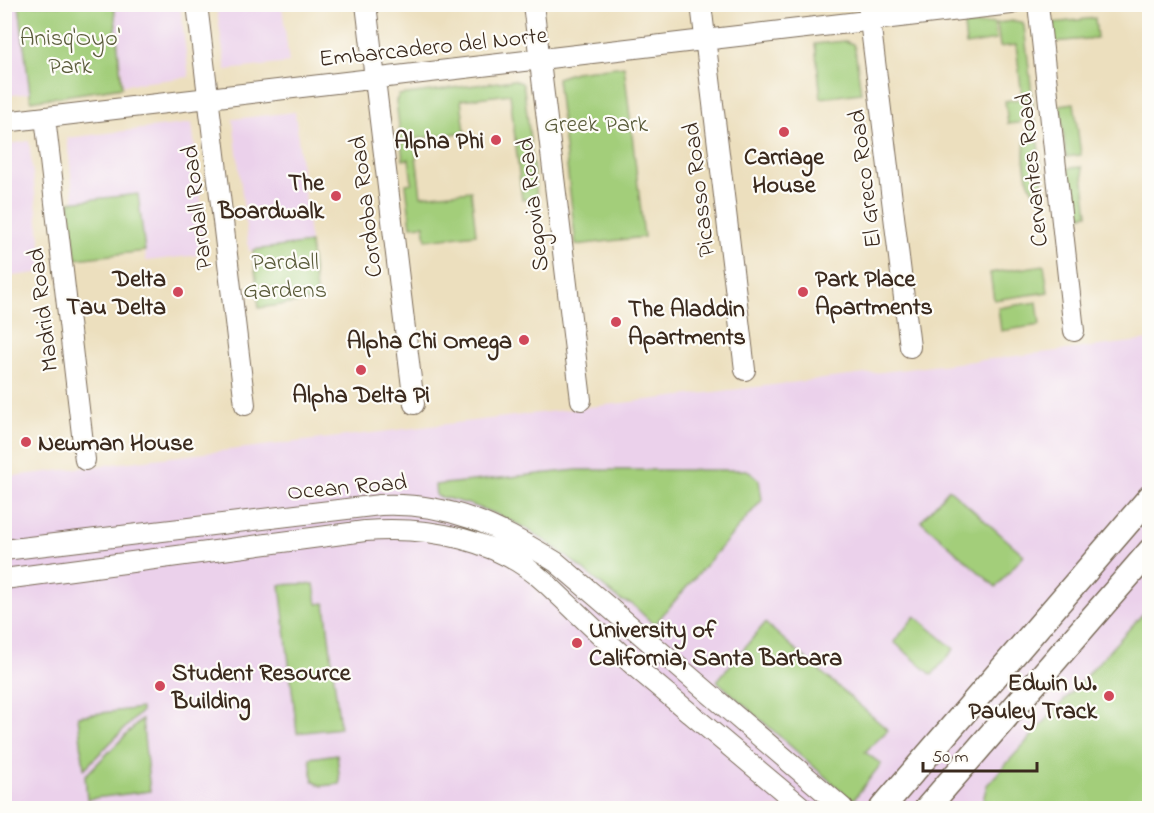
<svg xmlns="http://www.w3.org/2000/svg" width="1154" height="813" viewBox="0 0 1154 813" font-family="'Indie Flower',sans-serif">
<rect width="100%" height="100%" fill="#fdfcf7"/>
<filter id="ink" filterUnits="userSpaceOnUse"><feTurbulence type="fractalNoise" baseFrequency=".0167" numOctaves="2"/><feDisplacementMap in="SourceGraphic" scale="12" xChannelSelector="R" yChannelSelector="G"/><feConvolveMatrix kernelMatrix="1 2 1 2 8 2 1 2 1" color-interpolation-filters="sRGB"/></filter>
<filter id="wash" filterUnits="userSpaceOnUse"><feTurbulence type="fractalNoise" baseFrequency=".008" numOctaves="4" result="noise"/><feDisplacementMap in="SourceGraphic" scale="24" xChannelSelector="R" yChannelSelector="G"/><feGaussianBlur stdDeviation="1.35" result="paint"/><feColorMatrix in="noise" values="0 0 0 0 0 0 0 0 0 0 0 0 0 0 0 0 0 1.4 0 .05"/><feComposite in="paint" operator="in"/></filter>
<g filter="url(#wash)">
<rect width="100%" height="100%" fill="#ecdfbe"/>
<path fill="#ebd1eb" d="M 4,5 L 19,5 L 30,93 L 5,96 Z
M 113,5 L 180,5 L 189,77 L 123,85 Z
M 216,5 L 282,5 L 289,63 L 226,70 Z
M 295,112 L 310,243 L 249,251 L 233,119 Z
M 192,123 L 207,254 L 146,261 L 138,194 L 74,201 L 67,138 Z
M 29,141 L 44,272 L 5,277 L 5,145 Z
M 1149,340 L 1149,808 L 5,808 L 4,477 Z"/>
<path fill="#a3ce7a" stroke="#6f7c4c" stroke-width="1.5" d="M 19,5 L 116,5 L 114,6 L 122,87 L 31,101 Z
M 1095,18 L 1097,38 L 1054,42 L 1053,23 Z
M 1013,21 L 1022,22 L 1024,26 L 1032,94 L 1022,96 L 1016,45 L 1000,47 L 997,23 Z
M 994,23 L 996,40 L 966,45 L 964,26 Z
M 845,41 L 853,44 L 855,49 L 861,93 L 821,98 L 815,44 Z
M 624,66 L 644,237 L 576,245 L 557,78 L 575,72 Z
M 514,80 L 522,83 L 524,89 L 537,198 L 522,200 L 510,94 L 461,100 L 465,132 L 414,139 L 421,196 L 471,191 L 476,234 L 426,240 L 424,225 L 411,226 L 406,184 L 412,183 L 409,159 L 403,160 L 396,101 L 399,95 Z
M 1032,97 L 1033,105 L 1019,123 L 1008,124 L 1005,101 Z
M 1074,103 L 1081,155 L 1066,157 L 1060,105 Z
M 1035,119 L 1045,200 L 1040,200 C 1022,183 1022,150 1027,127 Z
M 1082,167 L 1088,214 L 1075,216 L 1068,168 Z
M 138,194 L 145,251 L 76,259 L 69,202 Z
M 310,243 L 317,300 L 259,308 L 253,250 Z
M 1044,265 L 1048,292 L 994,300 L 990,273 Z
M 1037,302 L 1040,325 L 1001,331 L 998,308 Z
M 577,470 L 747,470 L 759,480 L 762,500 L 654,625 L 632,604 L 620,600 C 555,547 521,513 436,496 L 435,485 Z
M 949,489 L 1024,555 L 996,587 L 921,521 Z
M 298,584 L 314,584 L 317,604 L 325,603 L 340,728 L 297,733 L 280,585 Z
M 1149,607 L 1149,808 L 981,808 L 987,785 Z
M 915,616 L 954,649 L 932,675 L 894,642 Z
M 765,623 L 888,730 L 865,752 L 881,764 L 854,799 L 847,796 L 717,681 Z
M 141,708 L 141,712 L 84,769 L 78,716 Z
M 142,719 L 150,791 L 87,799 L 85,776 Z
M 337,754 L 340,784 L 321,786 L 313,781 L 310,758 Z"/>
</g>
<g filter="url(#ink)">
<g fill="none" stroke-linecap="round" stroke-linejoin="round">
<g stroke="#796956" stroke-width="22">
<path id="minor" d="M 197,4 L 245,405
M 366,4 L 414,404
M 533,4 L 581,400
M 701,4 L 745,370
M 868,4 L 910,347
M 1038,4 L 1074,331
M 45,117 L 85,460
M 4,122 L 1011,4
M 4,550 L 380,505 C 450,502 498,526 556,562 L 843,808
M 4,579 L 365,531 C 429,526 499,539 547,584 C 578,613 608,643 640,671 C 694,717 749,762 803,808"/>
</g>
<g stroke="#796956" stroke-width="27">
<path id="major" d="M 882,808 L 1150,497
M 927,808 L 1150,551"/>
</g>
<use href="#minor" stroke="#fff" stroke-width="20"/>
<use href="#major" stroke="#fff" stroke-width="24"/>
</g>
</g>
<g fill="#d1495b" stroke="#fdfcf7" stroke-width="2">
<circle cx="784" cy="132" r="6"/>
<circle cx="496" cy="140" r="6"/>
<circle cx="336" cy="196" r="6"/>
<circle cx="178" cy="292" r="6"/>
<circle cx="803" cy="292" r="6"/>
<circle cx="616" cy="322" r="6"/>
<circle cx="524" cy="340" r="6"/>
<circle cx="361" cy="370" r="6"/>
<circle cx="26" cy="442" r="6"/>
<circle cx="577" cy="643" r="6"/>
<circle cx="160" cy="686" r="6"/>
<circle cx="1109" cy="696" r="6"/>
</g>
<g text-anchor="middle" stroke-width="4.5" stroke-linejoin="round" paint-order="stroke">
<g font-size="24" fill="#5a5b3a" stroke="#fdfcf7">
<text x="70" y="45">Anisq'Oyo'<tspan x="70" dy="28">Park</tspan></text>
<text x="596" y="131">Greek Park</text>
<text x="285" y="269">Pardall<tspan x="285" dy="28">Gardens</tspan></text>
</g>
<g font-size="24" fill="#3b2a1e" stroke="#fdfcf7">
<text transform="translate(433 46) rotate(-6)" y="8">Embarcadero del Norte</text>
<text transform="translate(1031 170) rotate(-96)" y="8">Cervantes Road</text>
<text transform="translate(864 179) rotate(-97)" y="8">El Greco Road</text>
<text transform="translate(698 190) rotate(-97)" y="8">Picasso Road</text>
<text transform="translate(532 205) rotate(-97)" y="8">Segovia Road</text>
<text transform="translate(365 207) rotate(-97)" y="8">Cordoba Road</text>
<text transform="translate(196 208) rotate(-97)" y="8">Pardall Road</text>
<text transform="translate(42 310) rotate(-97)" y="8">Madrid Road</text>
<text transform="translate(347 486) rotate(-5)" y="8">Ocean Road</text>
</g>
<g font-size="24" font-weight="bold" fill="#3b2a1e" stroke="#fdfcf7" text-anchor="end">
<text x="484" y="148">Alpha Phi</text>
<text x="784" y="164" text-anchor="middle">Carriage<tspan x="784" dy="28">House</tspan></text>
<text x="324" y="190">The<tspan x="324" dy="28">Boardwalk</tspan></text>
<text x="166" y="286">Delta<tspan x="166" dy="28">Tau Delta</tspan></text>
<text x="815" y="286" text-anchor="start">Park Place<tspan x="815" dy="28">Apartments</tspan></text>
<text x="628" y="316" text-anchor="start">The Aladdin<tspan x="628" dy="28">Apartments</tspan></text>
<text x="512" y="348">Alpha Chi Omega</text>
<text x="361" y="402" text-anchor="middle">Alpha Delta Pi</text>
<text x="38" y="450" text-anchor="start">Newman House</text>
<text x="589" y="637" text-anchor="start">University of<tspan x="589" dy="28">California, Santa Barbara</tspan></text>
<text x="172" y="680" text-anchor="start">Student Resource<tspan x="172" dy="28">Building</tspan></text>
<text x="1097" y="690">Edwin W.<tspan x="1097" dy="28">Pauley Track</tspan></text>
</g>
</g>
<rect width="1154" height="813" fill="none" stroke="#fdfcf7" stroke-width="24"/>
<path d="M923 762v9h114v-9" fill="none" stroke="#3b2a1e" stroke-width="3"/>
<text x="932" y="762" font-size="18" fill="#3b2a1e" stroke="#fdfcf7" stroke-width="4.5" paint-order="stroke">50 m</text>
</svg>
